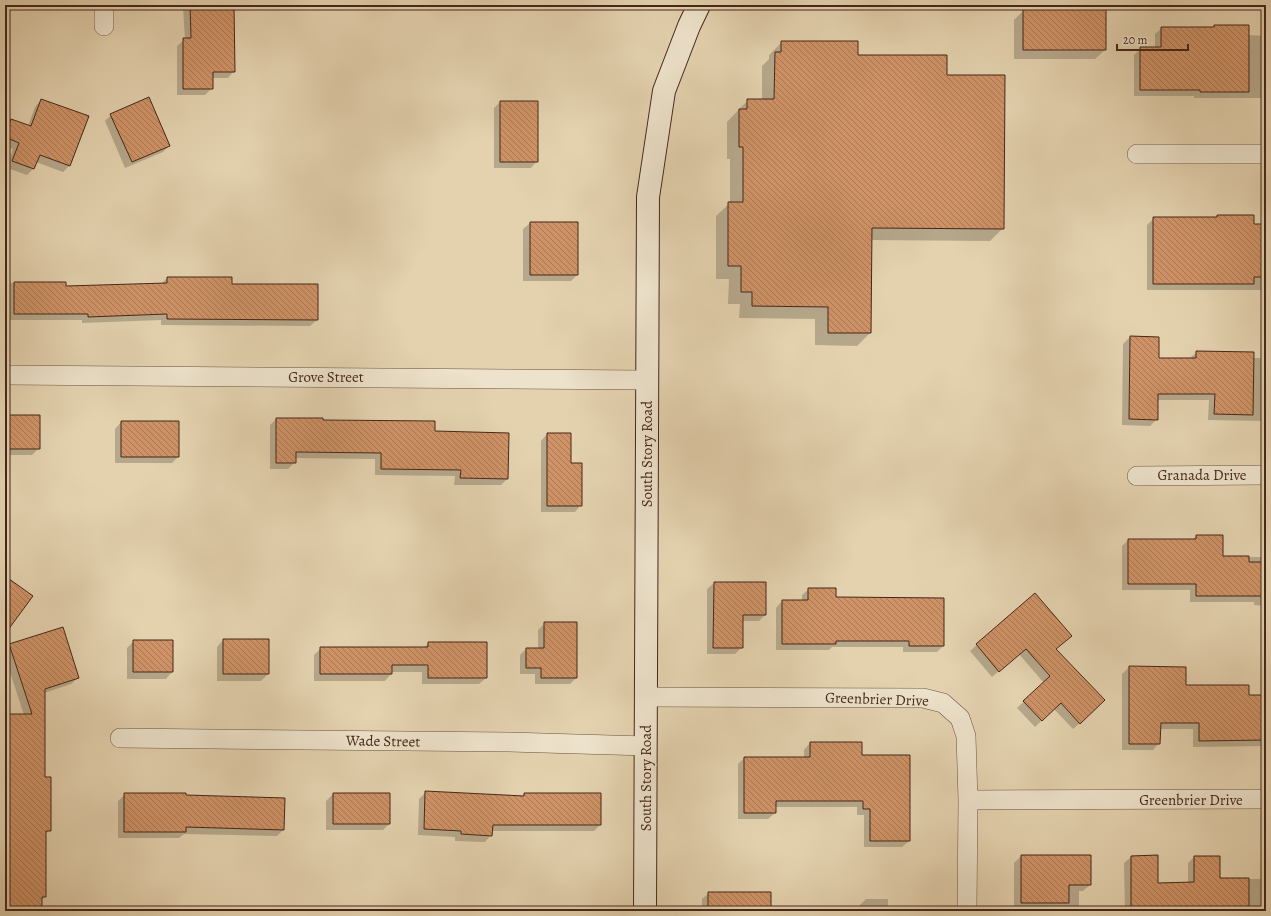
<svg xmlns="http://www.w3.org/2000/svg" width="1271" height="916" viewBox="0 0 1271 916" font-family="Alegreya,serif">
<defs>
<pattern id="building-back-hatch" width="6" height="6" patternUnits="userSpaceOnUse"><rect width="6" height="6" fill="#cf9367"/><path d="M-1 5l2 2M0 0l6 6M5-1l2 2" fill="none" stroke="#aa7854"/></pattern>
</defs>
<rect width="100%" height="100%" fill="#e4d2af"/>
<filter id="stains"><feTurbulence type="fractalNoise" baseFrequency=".005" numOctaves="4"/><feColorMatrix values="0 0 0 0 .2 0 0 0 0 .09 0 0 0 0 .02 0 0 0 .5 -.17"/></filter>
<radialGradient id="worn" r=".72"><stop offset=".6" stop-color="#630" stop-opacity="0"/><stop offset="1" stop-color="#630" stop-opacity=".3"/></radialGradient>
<path fill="#0003" d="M 161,5 L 232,5 L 234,71 L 228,78 L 212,78 L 212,88 L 205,95 L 177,95 L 177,46 L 185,39 L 183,7 L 161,8 Z
M 1024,10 L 1105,50 L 1095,59 L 1014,59 L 1014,20 Z
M 1162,28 L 1248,35 L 1266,36 L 1266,100 L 1261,100 L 1261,98 L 1194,98 L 1194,96 L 1134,96 L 1134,55 L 1141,48 L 1155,48 L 1155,34 Z
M 782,42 L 857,56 L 946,76 L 1003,228 L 990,241 L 870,240 L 870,333 L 857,346 L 815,345 L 815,319 L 739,318 L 740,304 L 728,304 L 729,279 L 716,279 L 716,216 L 730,203 L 730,159 L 727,159 L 727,122 L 748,100 L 762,100 L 762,66 L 769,59 L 769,55 Z
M 41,100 L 69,166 L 63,172 L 36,162 L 33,169 L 27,175 L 7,168 L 13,149 L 5,146 L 5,127 L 11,120 L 28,126 L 35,107 Z
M 500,102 L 537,161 L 531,168 L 494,168 L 494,108 Z
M 111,115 L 169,146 L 163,152 L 125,168 L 105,121 Z
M 1154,218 L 1266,225 L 1266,290 L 1147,290 L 1147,225 Z
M 530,223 L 577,223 L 577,275 L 571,281 L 523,281 L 523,229 Z
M 167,278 L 231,285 L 317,320 L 310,326 L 161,325 L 161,320 L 82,323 L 82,320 L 5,320 L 5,283 L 65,283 L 65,287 L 161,284 Z
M 1130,337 L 1158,338 L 1158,359 L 1190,358 L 1197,352 L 1253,358 L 1266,358 L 1266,421 L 1208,420 L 1209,400 L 1157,400 L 1157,419 L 1150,426 L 1122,425 L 1123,344 Z
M 5,416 L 39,448 L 32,455 L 5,455 Z
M 276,419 L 434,432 L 507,479 L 501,485 L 454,485 L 455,476 L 375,475 L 375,459 L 295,458 L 295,462 L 288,469 L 270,469 L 270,425 Z
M 121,422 L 178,457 L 172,463 L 115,463 L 115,429 Z
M 547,434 L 570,464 L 581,505 L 575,512 L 541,512 L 541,441 Z
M 5,486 L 9,486 L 9,518 L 5,522 Z
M 1196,536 L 1222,557 L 1266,557 L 1266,606 L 1254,605 L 1254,602 L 1190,602 L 1190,590 L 1122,590 L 1122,546 L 1128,540 L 1193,540 Z
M 714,583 L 765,583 L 765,615 L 759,621 L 742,621 L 742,647 L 735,654 L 707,654 L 707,589 Z
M 809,589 L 835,598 L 943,646 L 937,652 L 903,652 L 903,647 L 832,647 L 829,650 L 776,650 L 776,608 L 782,601 L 802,601 L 802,595 Z
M 1035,595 L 1055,649 L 1098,707 L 1073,729 L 1054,709 L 1035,727 L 1017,708 L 1044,683 L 1019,654 L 992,677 L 970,651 Z
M 545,623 L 576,678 L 570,684 L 535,684 L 535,674 L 520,674 L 520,655 L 526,649 L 538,649 L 538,630 Z
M 223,640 L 268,640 L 268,674 L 261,681 L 217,681 L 217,647 Z
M 134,641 L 172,641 L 172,672 L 166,679 L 127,679 L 127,648 Z
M 429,643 L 486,678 L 479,684 L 422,684 L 422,672 L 391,672 L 391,674 L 385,681 L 314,681 L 314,655 L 321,648 L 423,648 Z
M 10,645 L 78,678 L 71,684 L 44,693 L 44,778 L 50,830 L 45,834 L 45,896 L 41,901 L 41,911 L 5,911 L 5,715 L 24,715 L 5,657 L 5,650 Z
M 1129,667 L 1185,668 L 1185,686 L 1248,696 L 1266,696 L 1266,746 L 1193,747 L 1193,729 L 1160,729 L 1159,743 L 1153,750 L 1122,750 L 1122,674 Z
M 810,743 L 909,841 L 902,847 L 864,847 L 864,815 L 857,815 L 857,807 L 775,807 L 775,813 L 768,819 L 738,819 L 738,764 L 744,758 L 804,758 L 804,750 Z
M 426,792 L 523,796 L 525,794 L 600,825 L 594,831 L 491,831 L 491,835 L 485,842 L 455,841 L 455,837 L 418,835 L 419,799 Z
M 125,794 L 186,796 L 283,830 L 277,836 L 184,834 L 179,838 L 118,838 L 118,801 Z
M 333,794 L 389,794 L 389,824 L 383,830 L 326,830 L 326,801 Z
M 1021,856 L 1090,856 L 1090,885 L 1083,891 L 1079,891 L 1079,911 L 1014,911 L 1014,863 Z
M 1157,856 L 1157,884 L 1188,883 L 1188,863 L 1194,857 L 1219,879 L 1266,879 L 1266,911 L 1125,911 L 1124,863 L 1131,857 Z
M 709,893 L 770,911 L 702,911 L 702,899 Z
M 866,899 L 888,899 L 888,911 L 859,911 L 859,906 Z"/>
<path fill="url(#building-back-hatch)" stroke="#452719" d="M 190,5 L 234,5 L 235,72 L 213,72 L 213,89 L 183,89 L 183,38 L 191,38 Z
M 1023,9 L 1106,9 L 1106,50 L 1023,50 Z
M 1214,25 L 1249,25 L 1249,92 L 1200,92 L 1200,90 L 1140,90 L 1140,47 L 1161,47 L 1161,27 L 1214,27 Z
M 781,41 L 858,41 L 858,55 L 947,55 L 947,75 L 1005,75 L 1004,229 L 872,228 L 871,333 L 828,333 L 828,307 L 752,306 L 752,292 L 741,292 L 741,266 L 728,266 L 728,202 L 743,202 L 743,147 L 739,147 L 739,109 L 747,109 L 747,99 L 774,99 L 775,52 L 781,52 Z
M 149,97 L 170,146 L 132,162 L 110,114 Z
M 41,99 L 89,116 L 70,166 L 40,155 L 34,169 L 12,161 L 19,143 L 5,137 L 11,119 L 31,126 Z
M 500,101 L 538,101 L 538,162 L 500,162 Z
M 1217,215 L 1254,215 L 1254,224 L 1266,224 L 1266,277 L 1254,277 L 1254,284 L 1153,284 L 1153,217 L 1217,217 Z
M 530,222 L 578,222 L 578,275 L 530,275 Z
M 167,277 L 232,277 L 232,284 L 318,284 L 318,320 L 167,319 L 167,314 L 88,317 L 88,314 L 14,314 L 14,282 L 66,282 L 66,286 L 167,283 Z
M 1130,336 L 1159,337 L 1159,358 L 1196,358 L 1196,351 L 1254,352 L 1253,415 L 1214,414 L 1215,394 L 1158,394 L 1158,420 L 1129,419 Z
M 5,415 L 40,415 L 40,449 L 5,449 Z
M 276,418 L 323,418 L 323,420 L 435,421 L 435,431 L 509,433 L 508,479 L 460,478 L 461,470 L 381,469 L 381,453 L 296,452 L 296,463 L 276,463 Z
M 121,421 L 179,421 L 179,457 L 121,457 Z
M 547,433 L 571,433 L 571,463 L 582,463 L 582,506 L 547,506 Z
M 1196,535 L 1223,535 L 1223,556 L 1249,556 L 1249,562 L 1266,562 L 1266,596 L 1196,596 L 1196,584 L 1128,584 L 1128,539 L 1196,539 Z
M 5,576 L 33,596 L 5,634 Z
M 714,582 L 766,582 L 766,615 L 743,615 L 743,648 L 713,648 Z
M 808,588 L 836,588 L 836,597 L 944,598 L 944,646 L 909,646 L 909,641 L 836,641 L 836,644 L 782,644 L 782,600 L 808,600 Z
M 1035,593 L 1072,636 L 1056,649 L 1105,700 L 1080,724 L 1061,703 L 1042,721 L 1023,701 L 1050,676 L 1026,649 L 999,672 L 976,644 Z
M 544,622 L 577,622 L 577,678 L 541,678 L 541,668 L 526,668 L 526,648 L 544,648 Z
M 63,627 L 79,678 L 45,689 L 45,777 L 51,777 L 51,831 L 46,831 L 46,897 L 42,897 L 42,911 L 5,911 L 5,714 L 32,714 L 9,644 Z
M 223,639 L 269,639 L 269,674 L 223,674 Z
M 133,640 L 173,640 L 173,672 L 133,672 Z
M 428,642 L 487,642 L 487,678 L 428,678 L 428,665 L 392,665 L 392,674 L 320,674 L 320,647 L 428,647 Z
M 1129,666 L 1186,667 L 1186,685 L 1249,685 L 1249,695 L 1266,695 L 1266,740 L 1199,741 L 1199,723 L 1161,723 L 1160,744 L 1129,744 Z
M 810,742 L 862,742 L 862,755 L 910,755 L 910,841 L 870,841 L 870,809 L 863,809 L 863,801 L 776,801 L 776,813 L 744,813 L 744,757 L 810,757 Z
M 425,791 L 524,796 L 524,793 L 601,793 L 601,825 L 493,825 L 492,836 L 461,834 L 461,831 L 424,829 Z
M 124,793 L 186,793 L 186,795 L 285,798 L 284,830 L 186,827 L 186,832 L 124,832 Z
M 333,793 L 390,793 L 390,824 L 333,824 Z
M 1021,855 L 1091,855 L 1091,885 L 1069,885 L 1069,903 L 1021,903 Z
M 1158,855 L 1158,883 L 1194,882 L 1194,856 L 1220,856 L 1220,878 L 1249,878 L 1249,911 L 1131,911 L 1131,856 Z
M 708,892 L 771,892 L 771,911 L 708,911 Z"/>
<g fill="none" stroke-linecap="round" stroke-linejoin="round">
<g stroke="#6d523e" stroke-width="20">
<path id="minor" d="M 104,5 L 104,26
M 1137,154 L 1266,154
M 5,375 L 647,380
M 1137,476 L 1266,475
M 646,697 L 923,698 L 943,703 L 960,718 L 966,736 L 968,800 L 967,911
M 120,738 L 509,742 L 646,746
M 968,800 L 1266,799"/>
</g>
<g stroke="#452719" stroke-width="24">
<path id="secondary" d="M 645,911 L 648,197 L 664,91 L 689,26 L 699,5"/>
</g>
<use href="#minor" stroke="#ede2cb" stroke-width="19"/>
<use href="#secondary" stroke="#ede2cb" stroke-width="22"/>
</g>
<g text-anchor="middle" stroke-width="3" stroke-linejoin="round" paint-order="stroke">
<g font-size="15" fill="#452719" stroke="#ede2cb">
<text x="326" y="382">Grove Street</text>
<text transform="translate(647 454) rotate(-90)" y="5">South Story Road</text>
<text x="1202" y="480">Granada Drive</text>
<text transform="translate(877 699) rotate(2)" y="5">Greenbrier Drive</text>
<text transform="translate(383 741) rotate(1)" y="5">Wade Street</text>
<text transform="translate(646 778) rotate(-90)" y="5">South Story Road</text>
<text x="1191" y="805">Greenbrier Drive</text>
</g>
</g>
<rect width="1271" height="916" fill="none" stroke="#e4d2af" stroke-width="20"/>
<rect x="6" y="6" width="1259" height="904" fill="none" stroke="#452719" stroke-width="2"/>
<rect x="10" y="10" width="1251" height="896" fill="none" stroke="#452719"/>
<path d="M1117 44v6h71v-6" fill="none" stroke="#452719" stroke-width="2"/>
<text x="1123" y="44" font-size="12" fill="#452719" stroke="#ede2cb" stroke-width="3" paint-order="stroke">20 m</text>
<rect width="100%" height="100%" filter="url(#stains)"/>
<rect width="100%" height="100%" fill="url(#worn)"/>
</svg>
